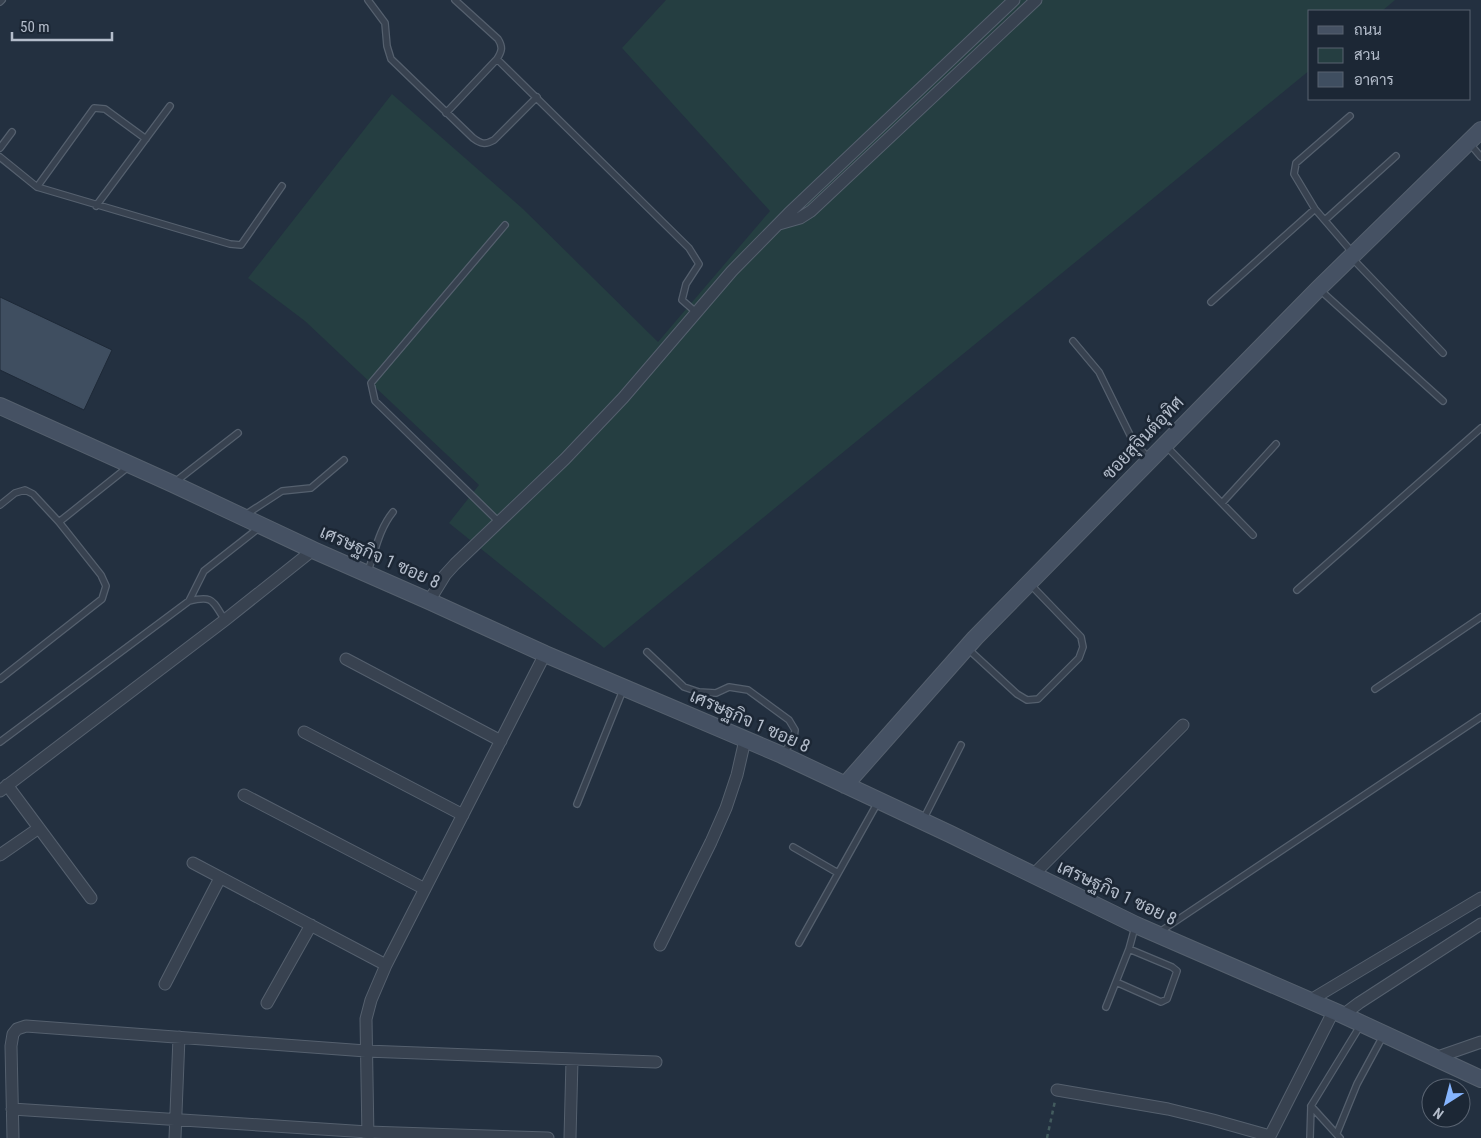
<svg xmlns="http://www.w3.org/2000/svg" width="1481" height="1138" viewBox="0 0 1481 1138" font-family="'Roboto Condensed',Sarabun,sans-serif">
<rect width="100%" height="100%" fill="#233040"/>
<path fill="#253e41" d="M 666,0 L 1395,0 L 1382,11 L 1310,11 L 1310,70 L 604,648 L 449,523 L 479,485 L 305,321 L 248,278 L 392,94 L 523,209 L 658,342 L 770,211 L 622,48 Z"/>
<path fill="#3f4e60" stroke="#1e2937" d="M 0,297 L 112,350 L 84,410 L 0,370 Z"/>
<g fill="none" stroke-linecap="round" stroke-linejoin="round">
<g stroke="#55606e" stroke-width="8">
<path id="lane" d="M 368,0 L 385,23 L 387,46 L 391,59 L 473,138 C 481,144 485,145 494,140 L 537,97
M 0,2 L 2,0
M 497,59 L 689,248 L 699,264 L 686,284 L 682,300 L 697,313
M 446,113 L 497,59 C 502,51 503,47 498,39 L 455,0
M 1350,116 L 1296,163 L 1294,174 L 1315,209 L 1352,252
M 1470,144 L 1481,157
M 0,148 L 12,132
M 0,157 L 37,187 L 230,244 L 241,245 L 282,186
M 37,187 L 94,108 L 105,109 L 146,139
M 96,206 L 170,106
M 1325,220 L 1396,156
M 1351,257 L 1443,353
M 1320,290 L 1443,401
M 1211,302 L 1315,209
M 1073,341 L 1099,372 L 1132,439 L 1149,459
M 1166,446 L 1253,535
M 175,482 L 238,433
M 1222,503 L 1276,444
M 0,505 L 15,493 L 25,490 L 33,494 L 59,522 L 101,575 L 106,586 L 102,599 L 0,679
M 245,515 L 282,491 L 311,488 L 344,460
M 59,522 L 128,467
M 500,523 L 375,401 L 371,383 L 505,225
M 368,571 C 375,552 379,529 393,512
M 1297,590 L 1481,428
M 189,601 L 204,571 L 260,527
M 967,648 L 1017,694 L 1027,700 L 1038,699 L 1079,658 L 1083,647 L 1081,637 L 1030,584
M 647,652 L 684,687 L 699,692 L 716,693 L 729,687 L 748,690 L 789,720 L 795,730 L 794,738 L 783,754
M 1375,689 L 1481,617
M 0,742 L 189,601 C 214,595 212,601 225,620
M 577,804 L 623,690
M 923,820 L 961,745
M 793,847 L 838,873
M 1158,933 L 1481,717
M 799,943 L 878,802
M 1116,982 L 1161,1002 L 1167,999 L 1177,971 L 1172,967 L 1129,949
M 1106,1007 L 1129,949 L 1135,927
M 1311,1106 L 1340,1138
M 1337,1133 L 1357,1084 L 1383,1036
M 1310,1138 L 1311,1106 L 1360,1026"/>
</g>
<g stroke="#55606e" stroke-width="13">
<path id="street" d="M 779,224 L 800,218 L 811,211 L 1036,0
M 429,601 L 445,575 L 455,564 L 565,459 L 623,398 L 732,271 L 789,213 L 1014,0
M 346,659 L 501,741
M 304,732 L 463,815
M 7,785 L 91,898
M 0,791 L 225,620 L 313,550
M 244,795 L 425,889
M 0,855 L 39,828
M 193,863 L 386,965
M 1033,875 L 1183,725
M 660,945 L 711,842 L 726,808 L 737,775 L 745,740
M 165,984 L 220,878
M 1309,1001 L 1481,898
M 267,1003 L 311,925
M 1343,1015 L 1359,1003 L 1481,924
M 1435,1058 L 1481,1042
M 1057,1090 L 1168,1109 L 1213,1120 L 1270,1136
M 12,1109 L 368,1132 L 548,1138
M 13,1138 L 11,1046 L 13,1034 L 17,1029 L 26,1026 L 366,1051 L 656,1062
M 175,1138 L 179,1037
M 368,1138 L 366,1019 L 371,1000 L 386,965 L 545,654
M 570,1138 L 572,1060
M 1269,1138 L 1333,1012"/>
</g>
<g stroke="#55606e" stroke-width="18">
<path id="secondary" d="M 0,406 L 173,484 L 313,550 L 429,601 L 545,654 L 782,755 L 950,834 L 1136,925 L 1343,1015 L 1481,1079
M 845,785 L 975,638 L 1318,289 L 1481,130"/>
</g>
<path stroke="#435b5e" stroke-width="2.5" stroke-dasharray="4 4" stroke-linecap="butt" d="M 1047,1138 L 1055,1101"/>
<use href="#lane" stroke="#384250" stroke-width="5.5"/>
<use href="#street" stroke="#384250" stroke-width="11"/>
<use href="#secondary" stroke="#455163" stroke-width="16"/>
</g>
<g text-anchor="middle" stroke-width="5" stroke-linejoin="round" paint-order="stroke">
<g font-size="18" fill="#b4bdcb" stroke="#1c2735">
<text transform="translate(1143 438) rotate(-46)" y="6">ซอยสุจินต์อุทิศ</text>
<text transform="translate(380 557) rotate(24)" y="6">เศรษฐกิจ 1 ซอย 8</text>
<text transform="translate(750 721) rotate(24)" y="6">เศรษฐกิจ 1 ซอย 8</text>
<text transform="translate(1117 893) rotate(25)" y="6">เศรษฐกิจ 1 ซอย 8</text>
</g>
</g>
<rect x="1308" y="10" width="162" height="90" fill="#1c2735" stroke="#596371"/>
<rect x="1318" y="26" width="25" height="8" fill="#455163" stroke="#596371"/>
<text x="1354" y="35" font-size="15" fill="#b4bdcb">ถนน</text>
<rect x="1318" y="48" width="25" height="15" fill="#253e41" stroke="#596371"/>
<text x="1354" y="60" font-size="15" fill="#b4bdcb">สวน</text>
<rect x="1318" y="72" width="25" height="15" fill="#3f4e60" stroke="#596371"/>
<text x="1354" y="85" font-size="15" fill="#b4bdcb">อาคาร</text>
<g transform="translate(1446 1103) rotate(216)"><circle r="24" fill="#1c2735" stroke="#596371"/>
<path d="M0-4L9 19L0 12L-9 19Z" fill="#86b5fe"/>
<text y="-8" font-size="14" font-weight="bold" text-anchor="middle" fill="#b4bdcb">N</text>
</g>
<path d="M12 32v8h100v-8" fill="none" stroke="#b4bdcb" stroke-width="2.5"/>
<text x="20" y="32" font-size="15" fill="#b4bdcb" stroke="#1c2735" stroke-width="4" paint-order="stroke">50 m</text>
</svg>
